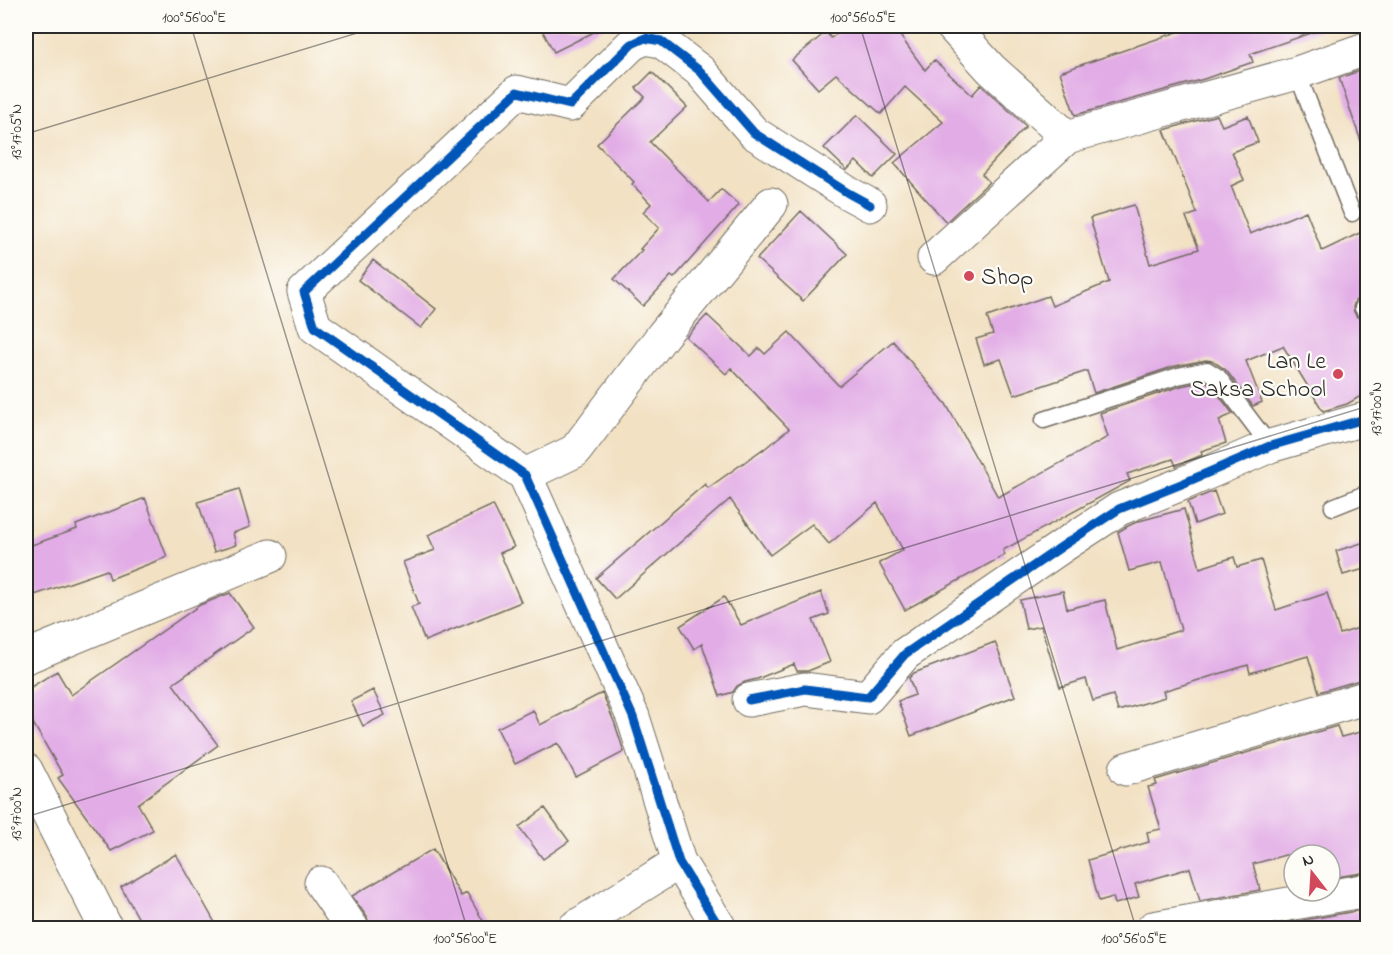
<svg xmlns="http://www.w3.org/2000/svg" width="1393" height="954" viewBox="0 0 1393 954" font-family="'Indie Flower',sans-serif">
<rect width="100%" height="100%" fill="#fdfcf7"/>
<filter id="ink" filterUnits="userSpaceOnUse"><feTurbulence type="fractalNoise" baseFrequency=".0167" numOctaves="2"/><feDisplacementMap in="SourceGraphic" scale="12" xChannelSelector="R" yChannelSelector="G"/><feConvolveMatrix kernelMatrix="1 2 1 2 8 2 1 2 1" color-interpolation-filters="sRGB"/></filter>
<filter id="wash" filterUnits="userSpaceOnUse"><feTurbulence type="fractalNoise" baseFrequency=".008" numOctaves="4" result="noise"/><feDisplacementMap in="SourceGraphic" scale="24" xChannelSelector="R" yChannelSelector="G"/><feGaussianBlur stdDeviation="1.35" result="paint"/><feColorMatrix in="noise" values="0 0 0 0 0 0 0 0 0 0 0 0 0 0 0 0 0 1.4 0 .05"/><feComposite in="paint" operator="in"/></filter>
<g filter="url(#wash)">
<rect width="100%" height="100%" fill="#f2e1c3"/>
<g id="blocks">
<path fill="#e2ade6" d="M 540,26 L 606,26 L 554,52 Z
M 848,26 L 893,26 L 925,70 L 934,60 L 972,95 L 981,85 L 1026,126 L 982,174 L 989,182 L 946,222 L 894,163 L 943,122 L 905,87 L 881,114 L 836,74 L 818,89 L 792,60 L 826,32 L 831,38 Z
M 1195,26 L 1322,26 L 1323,29 L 1250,54 L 1253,62 L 1204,79 L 1075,115 L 1060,72 Z
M 1368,68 L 1368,149 L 1364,150 L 1339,78 Z
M 652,72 L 687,107 L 650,142 L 709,202 L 721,189 L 739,205 L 674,278 L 671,276 L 643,306 L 614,279 L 642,250 L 640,249 L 659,228 L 643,212 L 651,204 L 632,184 L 634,182 L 597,144 L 645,97 L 636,88 Z
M 857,115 L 897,154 L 873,178 L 856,161 L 847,170 L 824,148 Z
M 1217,115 L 1222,126 L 1248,116 L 1258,142 L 1232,152 L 1244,180 L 1231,186 L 1250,234 L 1306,211 L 1322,251 L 1368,229 L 1368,296 L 1359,298 L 1355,301 L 1353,307 L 1354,312 L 1357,317 L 1362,318 L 1368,318 L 1368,392 L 1347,404 L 1323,411 L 1283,346 L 1246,361 L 1262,402 L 1253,406 L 1226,370 L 1213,361 L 1206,360 L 1175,366 L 1094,393 L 1087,371 L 1014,395 L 1001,359 L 984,364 L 976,339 L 993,334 L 987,317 L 1048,296 L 1052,306 L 1109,282 L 1090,218 L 1134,205 L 1150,264 L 1199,249 L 1186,217 L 1197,213 L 1164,130 Z
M 801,211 L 847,254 L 803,301 L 757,259 Z
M 373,260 L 436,309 L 421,328 L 358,280 Z
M 707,315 L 751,356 L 759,348 L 765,354 L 789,332 L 839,386 L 893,341 L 946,404 L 998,497 L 1108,437 L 1100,413 L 1181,386 L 1205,381 L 1211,385 L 1233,414 L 1219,420 L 1226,443 L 1201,451 L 1202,455 L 1176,466 L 1173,459 L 1127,474 L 1130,481 L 1003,550 L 1005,555 L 905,610 L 879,563 L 903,550 L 877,503 L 829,544 L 812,524 L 770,555 L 730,499 L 615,599 L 596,578 L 705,484 L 708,488 L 763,449 L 763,450 L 789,429 L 731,368 L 726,374 L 686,337 Z
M 239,489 L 250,527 L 233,533 L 236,545 L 214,552 L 198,502 Z
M 1214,491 L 1222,514 L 1195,524 L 1188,502 Z
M 145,498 L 167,557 L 110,579 L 107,570 L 26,598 L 26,547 L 77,529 L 76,525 Z
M 493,505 L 514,547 L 500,553 L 521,602 L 425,641 L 411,607 L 419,604 L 403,562 L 435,550 L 428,535 Z
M 1184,509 L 1200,568 L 1234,557 L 1237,567 L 1261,560 L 1276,610 L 1327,593 L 1340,634 L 1368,625 L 1368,679 L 1363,679 L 1319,692 L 1308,656 L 1250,673 L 1248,665 L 1163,691 L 1165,697 L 1118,711 L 1113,695 L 1093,701 L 1086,679 L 1060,687 L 1041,626 L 1026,629 L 1020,600 L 1063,591 L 1067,609 L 1105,600 L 1117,650 L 1181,630 L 1162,562 L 1129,571 L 1118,532 L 1128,526 L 1139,521 Z
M 1368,541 L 1368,568 L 1343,575 L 1336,551 Z
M 821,592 L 829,614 L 813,620 L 830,662 L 808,671 L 797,671 L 794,664 L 757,679 L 745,682 L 737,686 L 733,692 L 720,696 L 702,644 L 694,649 L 680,626 L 724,597 L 741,625 Z
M 230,593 L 254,627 L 173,684 L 218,745 L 138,804 L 153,830 L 111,851 L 58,778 L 63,775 L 26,711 L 26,690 L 57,671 L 71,695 L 200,605 Z
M 995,642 L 1015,696 L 911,736 L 898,701 L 915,695 L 909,678 L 914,673 Z
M 373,690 L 385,715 L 363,726 L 351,701 Z
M 602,693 L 615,724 L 624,752 L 576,777 L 558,743 L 515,764 L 497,728 L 533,710 L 540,725 Z
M 1337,726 L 1341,737 L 1368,730 L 1368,872 L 1330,878 L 1330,855 L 1285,855 L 1253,864 L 1260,890 L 1200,901 L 1190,868 L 1135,884 L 1139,897 L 1115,904 L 1113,897 L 1099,901 L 1088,860 L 1149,842 L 1147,832 L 1161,829 L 1148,787 L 1157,785 L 1155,780 Z
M 545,808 L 569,841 L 543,859 L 519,827 Z
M 433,849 L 461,896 L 467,893 L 487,928 L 370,928 L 367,917 L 352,896 Z
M 176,854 L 218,928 L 144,928 L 121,887 Z
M 1368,909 L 1368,928 L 1258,928 Z"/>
</g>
</g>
<g filter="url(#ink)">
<use href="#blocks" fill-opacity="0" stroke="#716b60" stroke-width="1.5"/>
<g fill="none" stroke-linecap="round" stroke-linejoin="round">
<g stroke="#716b60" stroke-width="19">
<path id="service" d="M 1297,73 L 1352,213
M 1363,308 L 1368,306
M 1044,420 L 1178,376 L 1207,370 L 1218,377 L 1270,446
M 1333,507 L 1368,493"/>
</g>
<g stroke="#716b60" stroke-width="35">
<path id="minor" d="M 952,26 L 991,69 L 1067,137
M 934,258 L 1067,137 L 1297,73 L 1368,48
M 525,475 L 575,451 L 663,335 L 771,204
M 26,657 L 270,556
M 749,700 L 805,689 L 868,697 L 905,654 L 1064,545 L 1119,509 L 1184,483 L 1270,446 L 1368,418
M 1126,769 L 1368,697
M 321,883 L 352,928
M 574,928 L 679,862
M 720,928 L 679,862 L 633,717 L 525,475 L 315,327 L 304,292 L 517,92 L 570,105 L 632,44 L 645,38 L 661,41 L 700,71 L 754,133 L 848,193 L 870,205
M 1153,928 L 1368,890"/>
</g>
<g stroke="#716b60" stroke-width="35">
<path id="tertiary" d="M 26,770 L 106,928"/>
</g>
<use href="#service" stroke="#fff" stroke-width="16"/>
<use href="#minor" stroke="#fff" stroke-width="33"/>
<use href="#tertiary" stroke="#fff" stroke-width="33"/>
<g stroke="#fdfcf7" stroke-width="13">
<path id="cycleway" d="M 749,700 L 805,689 L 868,697 L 905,654 L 1064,545 L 1119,509 L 1184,483 L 1270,446 L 1368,418
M 720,928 L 679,862 L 633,717 L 525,475 L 315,327 L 304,292 L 517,92 L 570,105 L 632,44 L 645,38 L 661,41 L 700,71 L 754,133 L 848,193 L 870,205"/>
</g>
<use href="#cycleway" stroke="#0057b8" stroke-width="9"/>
</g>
</g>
<path fill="none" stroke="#2b2b2b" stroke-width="1.5" stroke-opacity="0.45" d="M 191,26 L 467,928M 860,26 L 1136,928M 26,134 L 380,26M 26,817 L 1368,406"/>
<g fill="#d1495b" stroke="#fdfcf7" stroke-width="2">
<circle cx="969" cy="276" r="6"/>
<circle cx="1338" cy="374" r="6"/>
</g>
<g text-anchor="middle" stroke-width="4.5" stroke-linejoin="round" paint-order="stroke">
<g font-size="24" fill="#2b2b2b" stroke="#fdfcf7" text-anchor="start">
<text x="981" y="284">Shop</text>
<text x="1326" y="368" text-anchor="end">Lan Le<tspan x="1326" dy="28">Saksa School</tspan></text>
</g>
</g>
<rect width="1393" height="954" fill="none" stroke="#fdfcf7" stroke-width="66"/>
<g transform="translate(1312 873) rotate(343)"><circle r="28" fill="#fdfcf7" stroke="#a9a8a5" stroke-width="1.5"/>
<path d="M0-4.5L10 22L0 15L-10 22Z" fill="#d1495b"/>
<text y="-9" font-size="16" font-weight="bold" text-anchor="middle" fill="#2b2b2b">N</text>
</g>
<rect x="33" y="33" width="1327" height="888" fill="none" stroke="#2b2b2b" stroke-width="2"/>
<g font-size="15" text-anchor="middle" fill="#2b2b2b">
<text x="194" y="22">100°56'00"E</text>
<text x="863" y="22">100°56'05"E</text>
<text transform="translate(16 132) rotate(-90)" y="5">13°17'05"N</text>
<text transform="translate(1376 409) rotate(-90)" y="5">13°17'00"N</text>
<text transform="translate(16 814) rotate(-90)" y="5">13°17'00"N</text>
<text x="465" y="943">100°56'00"E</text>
<text x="1134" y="943">100°56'05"E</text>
</g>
</svg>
